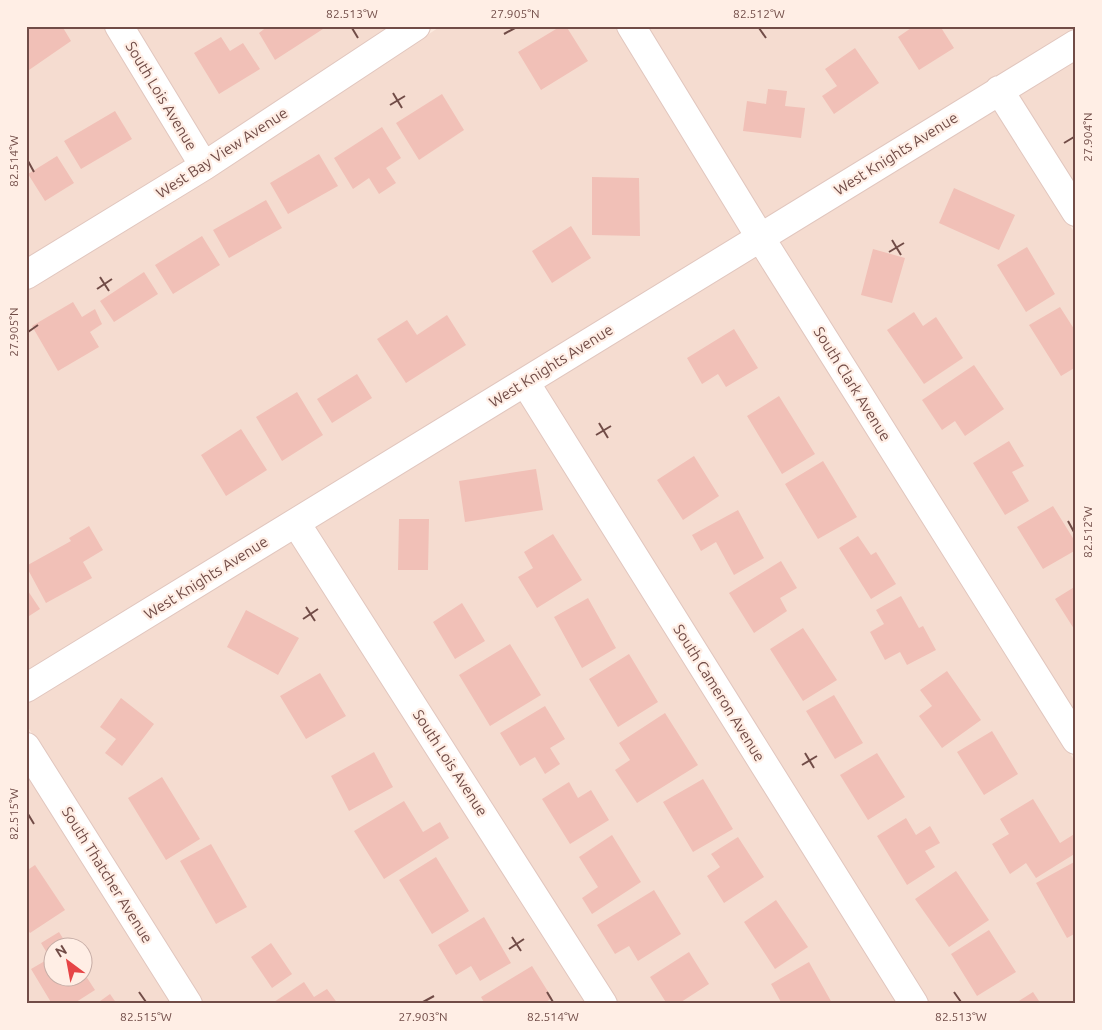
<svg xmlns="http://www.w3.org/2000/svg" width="1102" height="1030" viewBox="0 0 1102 1030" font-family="Ubuntu,sans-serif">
<rect width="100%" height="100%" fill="#fceadf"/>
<path fill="#f5dcd0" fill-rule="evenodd" d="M 26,26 L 105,26 L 186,161 L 26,260 Z
M 133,26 L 391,26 L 207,148 Z
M 441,26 L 616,26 L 743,232 L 26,673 L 26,291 L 221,171 Z
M 645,26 L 1076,26 L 1076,28 L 763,219 Z
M 1076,60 L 1076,189 L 1017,96 Z
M 996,108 L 1076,235 L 1076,718 L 778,242 Z
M 757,255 L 1076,763 L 1076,1004 L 928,1004 L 542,387 Z
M 522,399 L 900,1004 L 618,1004 L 313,528 Z
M 293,541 L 589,1004 L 203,1004 L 26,724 L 26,704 Z
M 26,769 L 174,1004 L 26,1004 ZM 52,948 L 82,948 L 82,978 L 52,978 Z"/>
<path fill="#f1c0b7" d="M 26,26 L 62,26 L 71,41 L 29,70 L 26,65 Z
M 268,26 L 321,26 L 323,29 L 275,60 L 259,33 Z
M 561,26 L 566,26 L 588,61 L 541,90 L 518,52 Z
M 914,26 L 940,26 L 954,48 L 919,70 L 898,37 Z
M 221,37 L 230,51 L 243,43 L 260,69 L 219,94 L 194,53 Z
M 855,48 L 879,83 L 834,114 L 822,96 L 837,86 L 825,69 Z
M 768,89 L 787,91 L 785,106 L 805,108 L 801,138 L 743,131 L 747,101 L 766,104 Z
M 442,94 L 464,130 L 419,160 L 396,123 Z
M 115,111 L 132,139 L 81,169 L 64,141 Z
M 382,127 L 401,158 L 386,168 L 396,183 L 379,194 L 369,178 L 353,189 L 334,158 Z
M 319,154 L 338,186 L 288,214 L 270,183 Z
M 57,156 L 74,183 L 45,201 L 28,174 Z
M 592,177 L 639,178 L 640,236 L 592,235 Z
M 954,188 L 1015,215 L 999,250 L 939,223 Z
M 266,200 L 282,228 L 229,258 L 213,230 Z
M 571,226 L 591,258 L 552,283 L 532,251 Z
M 202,236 L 220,265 L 173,294 L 155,265 Z
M 1027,247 L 1055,294 L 1026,312 L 997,265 Z
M 873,249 L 905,258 L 892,303 L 861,295 Z
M 144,272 L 158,294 L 114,322 L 100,301 Z
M 73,302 L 82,317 L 95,309 L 102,324 L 90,332 L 99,347 L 58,371 L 32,326 Z
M 1060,307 L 1076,332 L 1076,367 L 1061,376 L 1029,325 Z
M 914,312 L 923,326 L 936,317 L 963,358 L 924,384 L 887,330 Z
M 447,315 L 466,345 L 406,383 L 377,339 L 407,320 L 417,335 Z
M 734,329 L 758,368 L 726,387 L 718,374 L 702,384 L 687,358 Z
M 974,365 L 1004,409 L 965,436 L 955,421 L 942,430 L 922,400 Z
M 357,374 L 372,398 L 332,423 L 317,399 Z
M 297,392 L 323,435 L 282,461 L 256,417 Z
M 779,396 L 815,454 L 782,474 L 747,416 Z
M 241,429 L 267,470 L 226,496 L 201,455 Z
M 1009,441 L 1024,466 L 1012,472 L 1029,501 L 1005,515 L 973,463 Z
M 694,456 L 719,496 L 683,520 L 657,480 Z
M 823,461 L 857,517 L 818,539 L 785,484 Z
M 536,469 L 543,510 L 465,522 L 459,481 Z
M 1053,506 L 1076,543 L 1076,550 L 1043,569 L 1017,527 Z
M 738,510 L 764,558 L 734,575 L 716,542 L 701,551 L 692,535 Z
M 399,519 L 429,519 L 428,570 L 398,570 Z
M 89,526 L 103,550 L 83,562 L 92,578 L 46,603 L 26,566 L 71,541 L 69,538 Z
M 553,534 L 582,580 L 537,608 L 518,577 L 533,568 L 524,552 Z
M 858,536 L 871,555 L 876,552 L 896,584 L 871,599 L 839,548 Z
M 781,561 L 797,588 L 780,598 L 787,611 L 754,633 L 729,593 Z
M 1076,586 L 1076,632 L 1055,599 Z
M 26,588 L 40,609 L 26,618 Z
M 901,596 L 919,628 L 923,626 L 936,650 L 907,665 L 900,652 L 885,660 L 870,632 L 884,624 L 876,610 Z
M 588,598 L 616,648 L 582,668 L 554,617 Z
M 462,603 L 485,641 L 455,659 L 433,622 Z
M 246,610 L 299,638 L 278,675 L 227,647 Z
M 803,628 L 837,680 L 803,701 L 770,649 Z
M 510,644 L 541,695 L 490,726 L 459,675 Z
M 629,654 L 658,702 L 618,727 L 589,679 Z
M 947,671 L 981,720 L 942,748 L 919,716 L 932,706 L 920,690 Z
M 320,673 L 346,716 L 306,739 L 280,696 Z
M 834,695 L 863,743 L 835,759 L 806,711 Z
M 121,698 L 154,724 L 122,766 L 105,753 L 116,739 L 100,727 Z
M 545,706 L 565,739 L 550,748 L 560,764 L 545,774 L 535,757 L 520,766 L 500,733 Z
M 665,713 L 698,765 L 637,803 L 615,770 L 630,760 L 619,743 Z
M 992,731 L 1018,774 L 984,795 L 957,752 Z
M 374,752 L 393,787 L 349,811 L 331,776 Z
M 877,753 L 905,797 L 868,820 L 840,775 Z
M 162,777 L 200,839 L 166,860 L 128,798 Z
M 703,779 L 733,829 L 693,852 L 663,802 Z
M 569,782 L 578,798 L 591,790 L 609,820 L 570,844 L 542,799 Z
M 1033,799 L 1060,843 L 1076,833 L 1076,853 L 1036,878 L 1026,863 L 1010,874 L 992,844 L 1009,834 L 1000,819 Z
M 404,801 L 423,832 L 440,822 L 449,838 L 384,879 L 354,831 Z
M 906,818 L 916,835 L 930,826 L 940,843 L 925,851 L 935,867 L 907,885 L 877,836 Z
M 612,835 L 641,882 L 592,914 L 582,898 L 598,887 L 579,857 Z
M 738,837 L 764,877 L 724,903 L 707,876 L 720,867 L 711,854 Z
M 211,844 L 247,907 L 216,924 L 180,861 Z
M 436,857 L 469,911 L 432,934 L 399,880 Z
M 1076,861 L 1076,933 L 1067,938 L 1036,883 Z
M 35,865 L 65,910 L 30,933 L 26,928 L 26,871 Z
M 956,871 L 989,920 L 949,947 L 915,899 Z
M 654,890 L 681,934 L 638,961 L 629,946 L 615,954 L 597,925 Z
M 776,900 L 808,947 L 775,969 L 744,922 Z
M 484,917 L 511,963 L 480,981 L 471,966 L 456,975 L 438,945 Z
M 989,930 L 1016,972 L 977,996 L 951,954 Z
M 59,932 L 69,948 L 52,948 L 52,978 L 82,978 L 82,970 L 95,990 L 73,1004 L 52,1004 L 31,969 L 50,958 L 41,943 Z
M 271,943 L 292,974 L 272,988 L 251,957 Z
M 689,952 L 709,984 L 678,1004 L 667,1004 L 650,977 Z
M 809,962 L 832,1003 L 782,1004 L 771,984 Z
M 532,966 L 552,998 L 543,1004 L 485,1004 L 481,997 Z
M 304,982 L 314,997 L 327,989 L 338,1004 L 271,1004 Z
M 1033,992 L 1041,1004 L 1014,1004 Z
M 110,994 L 117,1004 L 96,1004 Z"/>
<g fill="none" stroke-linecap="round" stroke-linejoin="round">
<g stroke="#e1c6be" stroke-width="30">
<path id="minor" d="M 119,26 L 204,166
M 631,26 L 760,237 L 1076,740
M 999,90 L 1076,212
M 26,275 L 204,166 L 416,26
M 525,382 L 914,1004
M 296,523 L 603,1004
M 26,688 L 1076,44
M 26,747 L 188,1004"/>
</g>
<use href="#minor" stroke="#fff" stroke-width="28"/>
</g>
<path fill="none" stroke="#714c47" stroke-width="2" d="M 352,28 L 358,38M 759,28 L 766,38M 504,34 L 515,28M 393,93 L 402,108M 390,105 L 405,96M 1064,143 L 1074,137M 28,161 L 34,172M 892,240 L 901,255M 889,252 L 904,243M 100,277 L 109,291M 97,289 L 112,279M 28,332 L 38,325M 599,423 L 608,438M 596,435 L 611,426M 1068,521 L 1074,532M 306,607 L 315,621M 303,619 L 318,609M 805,753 L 814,768M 802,765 L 817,756M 28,814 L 34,824M 512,937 L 521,951M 509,949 L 524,939M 139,992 L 146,1002M 547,992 L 553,1002M 954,992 L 961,1002M 423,1002 L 434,996"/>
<g text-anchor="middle" stroke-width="4.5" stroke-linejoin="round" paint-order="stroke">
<g font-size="15" fill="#714c47" stroke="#ffeee5">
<text transform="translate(161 96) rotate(59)" y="5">South Lois Avenue</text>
<text transform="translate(222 153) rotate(-33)" y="5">West Bay View Avenue</text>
<text transform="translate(896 154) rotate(-32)" y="5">West Knights Avenue</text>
<text transform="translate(551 366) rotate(-32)" y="5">West Knights Avenue</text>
<text transform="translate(852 384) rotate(58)" y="5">South Clark Avenue</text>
<text transform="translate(206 578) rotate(-32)" y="5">West Knights Avenue</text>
<text transform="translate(719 693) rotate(58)" y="5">South Cameron Avenue</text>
<text transform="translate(450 763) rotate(57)" y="5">South Lois Avenue</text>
<text transform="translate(107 875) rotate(58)" y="5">South Thatcher Avenue</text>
</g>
</g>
<rect width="1102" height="1030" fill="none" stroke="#ffeee5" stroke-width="55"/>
<g transform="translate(68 962) rotate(328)"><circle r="24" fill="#ffeee5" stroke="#c6ada6"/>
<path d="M0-4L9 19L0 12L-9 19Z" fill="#e64446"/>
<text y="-8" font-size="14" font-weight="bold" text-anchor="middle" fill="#714c47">N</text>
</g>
<rect x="28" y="28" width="1046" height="974" fill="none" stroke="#714c47" stroke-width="2"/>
<g font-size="12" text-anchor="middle" fill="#714c47">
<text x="352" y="18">82.513°W</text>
<text x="515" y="18">27.905°N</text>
<text x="759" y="18">82.512°W</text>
<text transform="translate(1088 137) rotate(-90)" y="4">27.904°N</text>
<text transform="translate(14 161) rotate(-90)" y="4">82.514°W</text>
<text transform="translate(14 332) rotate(-90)" y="4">27.905°N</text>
<text transform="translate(1088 532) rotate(-90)" y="4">82.512°W</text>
<text transform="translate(14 814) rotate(-90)" y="4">82.515°W</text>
<text x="146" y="1021">82.515°W</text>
<text x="423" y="1021">27.903°N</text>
<text x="553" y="1021">82.514°W</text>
<text x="961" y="1021">82.513°W</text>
</g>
</svg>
